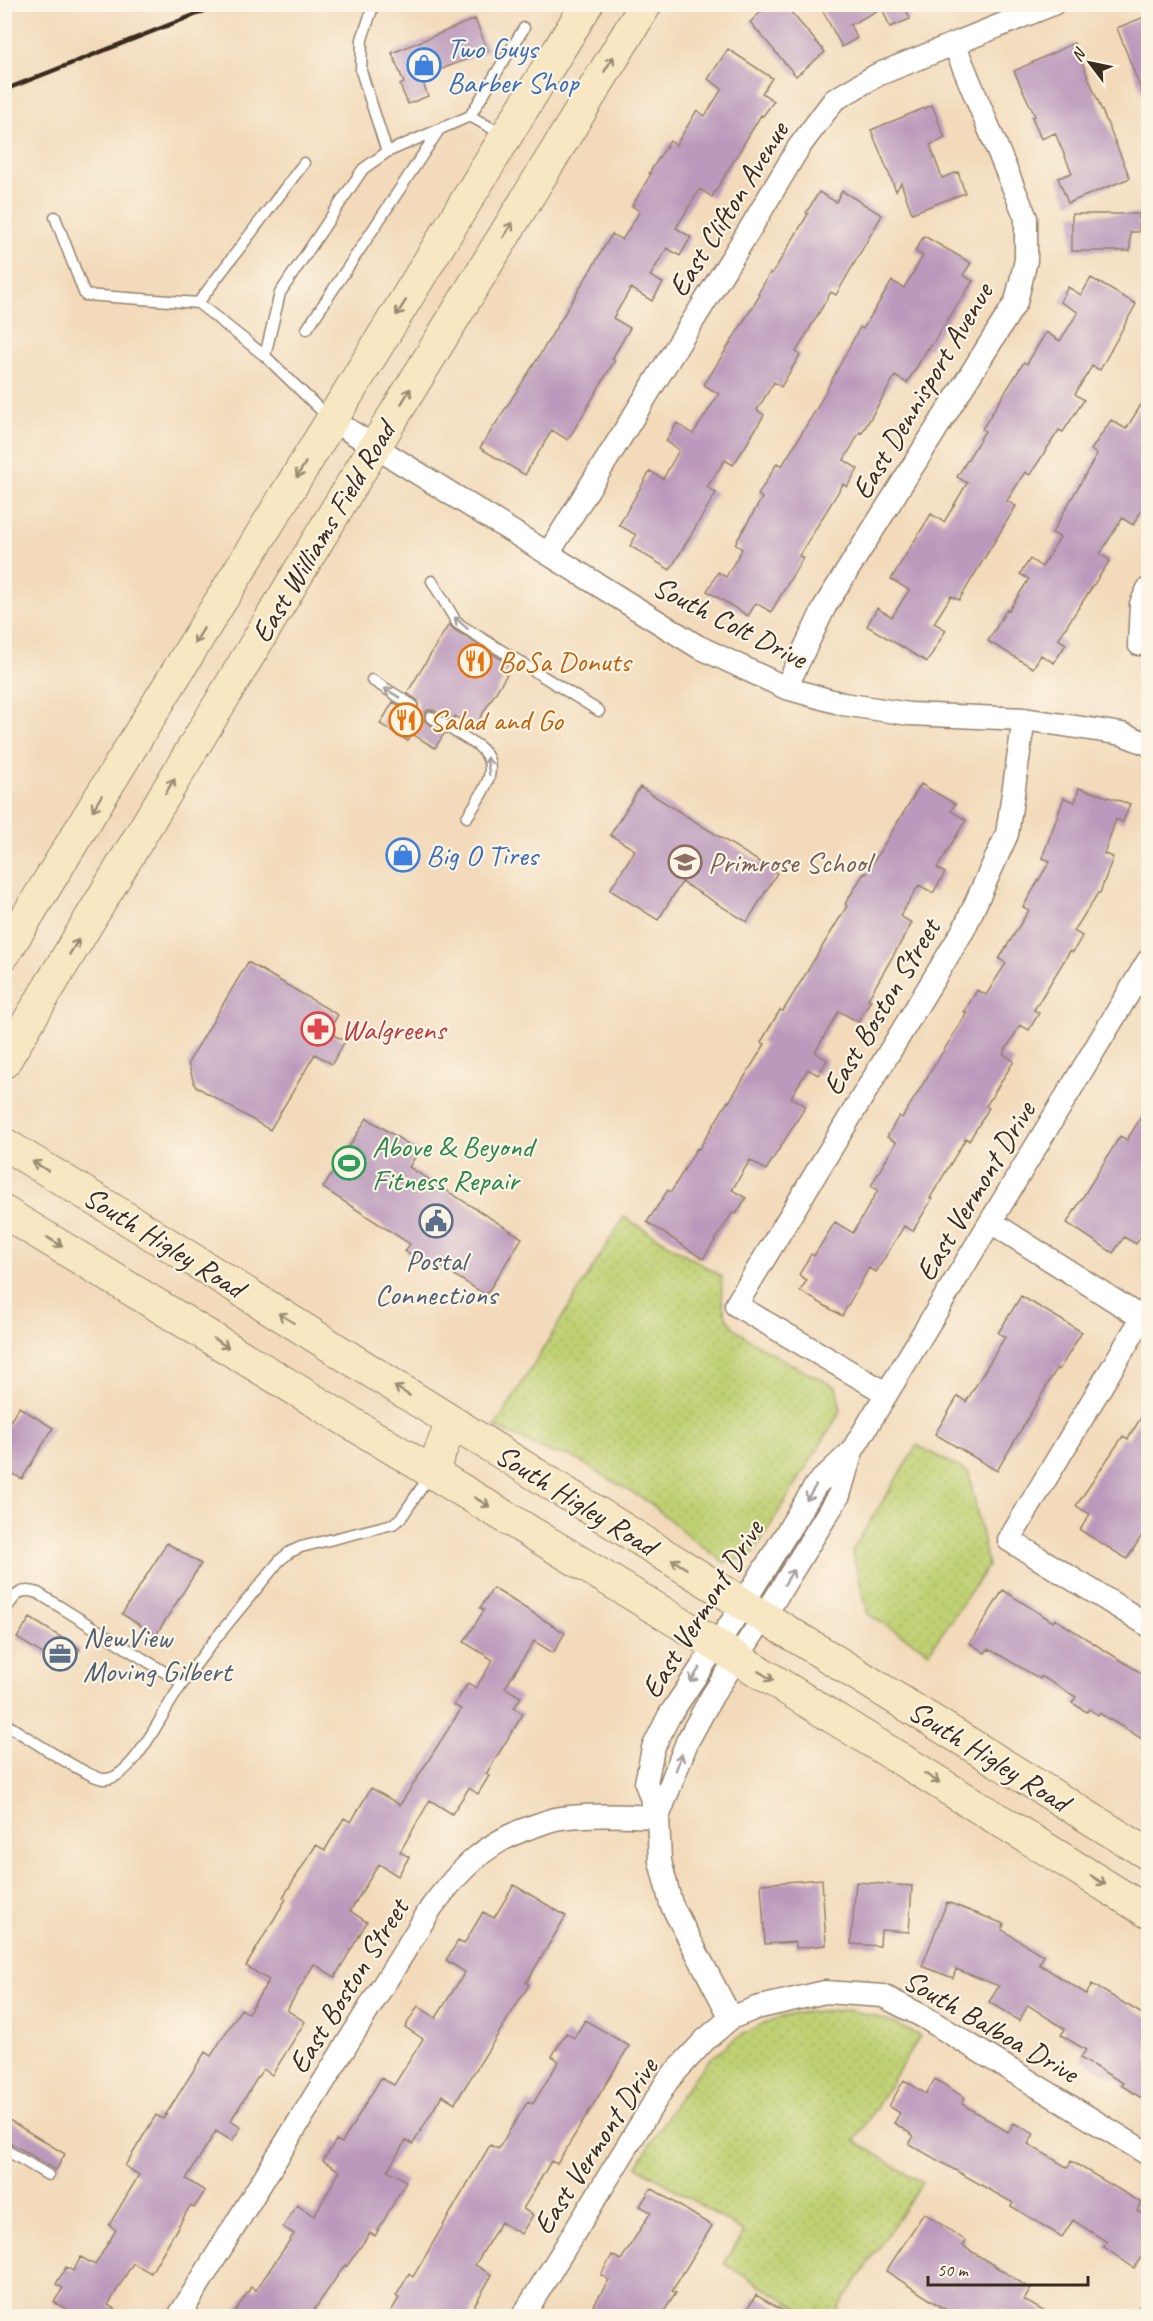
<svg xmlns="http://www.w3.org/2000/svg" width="1153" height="2321" viewBox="0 0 1153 2321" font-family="Caveat,sans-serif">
<defs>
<pattern id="park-dots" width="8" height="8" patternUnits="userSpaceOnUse" patternTransform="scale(1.5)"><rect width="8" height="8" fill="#bfd073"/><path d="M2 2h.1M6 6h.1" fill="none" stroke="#a5b363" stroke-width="1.8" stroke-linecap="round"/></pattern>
</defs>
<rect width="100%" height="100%" fill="#fcf5e5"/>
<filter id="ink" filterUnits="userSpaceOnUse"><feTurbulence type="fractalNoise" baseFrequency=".0167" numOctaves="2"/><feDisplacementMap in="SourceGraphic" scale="12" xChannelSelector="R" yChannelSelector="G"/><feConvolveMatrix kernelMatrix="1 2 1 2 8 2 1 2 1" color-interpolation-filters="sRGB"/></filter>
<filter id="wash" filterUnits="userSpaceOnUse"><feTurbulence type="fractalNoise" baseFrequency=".008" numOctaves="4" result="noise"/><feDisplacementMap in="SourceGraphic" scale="24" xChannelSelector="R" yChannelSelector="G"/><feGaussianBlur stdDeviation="1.35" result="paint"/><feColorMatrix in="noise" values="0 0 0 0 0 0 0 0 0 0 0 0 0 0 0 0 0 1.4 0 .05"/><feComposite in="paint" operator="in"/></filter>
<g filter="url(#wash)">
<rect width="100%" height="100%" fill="#f2daba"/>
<path fill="url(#park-dots)" stroke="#7d7d48" stroke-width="1.5" d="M 624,1217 L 722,1277 C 721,1290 721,1306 727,1318 C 737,1340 812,1374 836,1387 L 841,1411 L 751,1557 L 724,1562 L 692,1539 L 650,1503 L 569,1455 L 552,1453 L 495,1427 Z
M 917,1445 L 969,1473 L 988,1566 L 929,1652 L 868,1614 L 852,1551 Z
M 850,2010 L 887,2020 L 920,2036 L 855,2141 L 922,2183 L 833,2316 L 812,2316 L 724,2264 L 744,2232 L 637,2166 C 680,2097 707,2034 794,2014 C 812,2010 832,2011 850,2010 Z"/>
<g id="blocks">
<path fill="#bb99bc" d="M 770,4 L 784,4 L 825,52 L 796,76 L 750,22 Z
M 819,4 L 904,4 L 910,19 L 890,27 L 882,8 L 850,25 L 857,38 L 842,47 Z
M 1149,15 L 1149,105 L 1147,105 L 1117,28 Z
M 475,19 L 488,51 L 421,77 L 428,96 L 408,104 L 400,85 L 404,83 L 392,53 Z
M 1074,43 L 1130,178 L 1068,203 L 1058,178 L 1072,173 L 1055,133 L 1041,139 L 1032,117 L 1035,116 L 1014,71 Z
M 728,49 L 772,78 L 762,93 L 774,101 L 763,116 L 761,115 L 712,197 L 700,189 L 676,228 L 691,237 L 680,256 L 667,248 L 650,276 L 663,283 L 652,301 L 631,288 L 613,318 L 630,328 L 612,359 L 615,360 L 568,440 L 552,430 L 525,475 L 480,448 L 538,358 L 612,234 L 622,240 L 640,211 L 632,206 L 651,174 L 649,173 L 670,141 L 676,145 L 697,110 L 705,116 L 722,89 L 708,79 Z
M 932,105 L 945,138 L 930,145 L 942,178 L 958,172 L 965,193 L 912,213 L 901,183 L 896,191 L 871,130 Z
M 842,191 L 882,215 L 836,295 L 831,292 L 796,352 L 800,355 L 781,387 L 774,382 L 757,410 L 764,415 L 745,447 L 733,465 L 725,460 L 707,487 L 716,493 L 670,570 L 630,546 L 636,535 L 619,525 L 650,471 L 663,479 L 679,450 L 666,441 L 677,423 L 693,434 L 719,394 L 704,385 L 760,295 L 758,294 L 770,273 L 772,274 L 808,214 L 806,213 L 819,192 L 836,202 Z
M 1072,214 L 1139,214 L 1139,232 L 1130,232 L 1130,251 L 1072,251 Z
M 924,236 L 971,263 L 963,275 L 973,281 L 929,349 L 928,348 L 907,383 L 895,376 L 862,433 L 860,432 L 844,460 L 858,469 L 847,487 L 843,484 L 799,556 L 803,558 L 771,612 L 756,603 L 748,616 L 707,591 L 718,572 L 726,577 L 742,549 L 735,544 L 762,498 L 758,495 L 777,463 L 782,466 L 817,408 L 860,327 L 863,329 L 892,281 L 904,288 L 923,256 L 915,251 Z
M 1091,278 L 1136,304 L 1100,370 L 1092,366 L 1075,394 L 1084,400 L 1063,432 L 1059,430 L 1030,475 L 1025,472 L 1007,501 L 1016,506 L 959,600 L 951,596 L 934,623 L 946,630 L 927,662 L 867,626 L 877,608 L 892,617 L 909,590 L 891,579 L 931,514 L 944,522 L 953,507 L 967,483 L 957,477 L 985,431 L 982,429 L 1024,362 L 1027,364 L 1046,332 L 1060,341 L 1078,312 L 1060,302 L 1068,287 L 1081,295 Z
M 1149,392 L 1149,498 L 1133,525 L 1122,518 L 1100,554 L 1110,560 L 1058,639 L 1066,644 L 1054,663 L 1041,655 L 1033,668 L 988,641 L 1007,609 L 1009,610 L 1029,579 L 1020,574 L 1030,559 L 1042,567 L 1060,537 L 1052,533 L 1097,454 L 1091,450 L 1111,420 L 1126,429 Z
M 449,624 L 453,629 L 512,666 L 474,728 L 455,716 L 452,721 L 434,710 L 428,710 L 425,713 L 425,721 L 444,734 L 435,748 L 412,734 L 408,741 L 380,724 L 393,702 L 411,712 L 418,709 L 418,701 L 407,693 Z
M 921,784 L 955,804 L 951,811 L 966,820 L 937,868 L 945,873 L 933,893 L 919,885 L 900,916 L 912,923 L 868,999 L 871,1000 L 858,1022 L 839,1011 L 815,1052 L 827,1060 L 818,1075 L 808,1069 L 791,1097 L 806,1106 L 766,1170 L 750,1160 L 732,1190 L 746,1198 L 736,1214 L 733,1212 L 703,1259 L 647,1222 L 668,1190 L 671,1192 L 697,1148 L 699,1149 L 728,1101 L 729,1102 L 765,1044 L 761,1042 L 780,1010 L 783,1011 L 847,906 L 845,904 L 864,873 L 866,874 Z
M 640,787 L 777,873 L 747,922 L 682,882 L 658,920 L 610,890 L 635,850 L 610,835 Z
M 1079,788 L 1130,804 L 1123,822 L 1116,819 L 1104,854 L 1113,857 L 1100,893 L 1098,893 L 1074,931 L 1082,936 L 1073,952 L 1070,951 L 1034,1010 L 1039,1013 L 1029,1030 L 1020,1025 L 1003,1054 L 1014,1061 L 986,1106 L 989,1108 L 969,1141 L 966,1138 L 930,1198 L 932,1199 L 913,1231 L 904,1226 L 876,1272 L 869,1268 L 842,1316 L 800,1291 L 807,1280 L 799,1275 L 811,1254 L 814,1256 L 835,1222 L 853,1233 L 878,1190 L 871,1186 L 896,1142 L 887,1137 L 899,1116 L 902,1118 L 967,1013 L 964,1012 L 977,990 L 986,995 L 1006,963 L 999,959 L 1029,910 L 1023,907 L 1050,861 L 1042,858 L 1064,798 L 1075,802 Z
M 248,962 L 338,1015 L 328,1032 L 345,1041 L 332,1064 L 315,1054 L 270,1130 L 195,1086 L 188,1063 Z
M 1149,1104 L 1149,1225 L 1136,1244 L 1124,1237 L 1113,1253 L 1067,1223 L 1120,1136 L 1127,1140 Z
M 367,1118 L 419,1151 L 409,1167 L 522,1238 L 486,1295 L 430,1260 L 427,1265 L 405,1251 L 410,1244 L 323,1188 Z
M 1021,1296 L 1082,1332 L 1059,1370 L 1057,1368 L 997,1471 L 935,1434 L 958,1396 L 966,1402 L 1005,1337 L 998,1333 Z
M 1149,1404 L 1149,1524 L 1127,1559 L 1080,1530 L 1090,1514 L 1076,1506 L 1123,1436 L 1128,1439 Z
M 19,1407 L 53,1428 L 22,1479 L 4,1469 L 4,1431 Z
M 167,1543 L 201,1564 L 156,1635 L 122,1614 Z
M 493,1588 L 565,1633 L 553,1653 L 534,1641 L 505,1688 L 521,1697 L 514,1708 L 523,1714 L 486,1774 L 489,1776 L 478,1794 L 469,1788 L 452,1814 L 430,1800 L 400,1852 L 409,1857 L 398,1876 L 379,1864 L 350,1911 L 367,1922 L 335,1977 L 314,1964 L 287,2010 L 305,2022 L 272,2075 L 263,2069 L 231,2120 L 241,2127 L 232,2141 L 216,2131 L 186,2179 L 205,2191 L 194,2208 L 190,2206 L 151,2273 L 133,2263 L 108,2305 L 126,2316 L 78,2316 L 54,2302 L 63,2288 L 56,2284 L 66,2267 L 73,2271 L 81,2257 L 95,2265 L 116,2230 L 109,2225 L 139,2175 L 125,2166 L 156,2115 L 163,2119 L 205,2052 L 211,2056 L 241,2009 L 248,2013 L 269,1980 L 246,1966 L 286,1899 L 283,1897 L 316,1845 L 325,1850 L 344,1818 L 351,1822 L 371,1788 L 400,1805 L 461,1709 L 454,1705 L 468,1683 L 476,1688 L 493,1660 L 464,1642 L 484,1610 L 480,1608 Z
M 1003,1590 L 1053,1622 L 1055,1619 L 1149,1678 L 1149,1743 L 1099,1713 L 1098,1715 L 1089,1709 L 1087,1712 L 1072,1703 L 1076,1697 L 1041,1676 L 1040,1679 L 998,1654 L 988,1649 L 985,1653 L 970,1643 Z
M 30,1618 L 80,1649 L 67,1669 L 17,1638 Z
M 822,1879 L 826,1945 L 796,1948 L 796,1942 L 765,1944 L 761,1884 Z
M 856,1882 L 912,1886 L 909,1932 L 881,1930 L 880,1946 L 851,1944 Z
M 514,1885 L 566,1916 L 526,1983 L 529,1985 L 455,2103 L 442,2095 L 413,2144 L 406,2140 L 388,2170 L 406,2181 L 375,2236 L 370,2233 L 347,2266 L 345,2265 L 310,2316 L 232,2316 L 251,2287 L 256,2290 L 294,2234 L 283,2227 L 297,2205 L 314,2216 L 340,2171 L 323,2161 L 336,2140 L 342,2143 L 381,2078 L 394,2085 L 423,2039 L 405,2027 L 418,2006 L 436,2018 L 465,1972 L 446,1960 L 458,1941 L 464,1944 L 483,1912 L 494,1918 Z
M 947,1902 L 1004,1924 L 1002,1930 L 1044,1956 L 1039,1964 L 1086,1994 L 1092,1984 L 1149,2018 L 1149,2103 L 1121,2085 L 1123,2083 L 1080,2058 L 1086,2050 L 1061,2035 L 1065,2029 L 1028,2005 L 1019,2021 L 989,2002 L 999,1986 L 956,1969 L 953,1978 L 922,1966 Z
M 585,2020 L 629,2046 L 557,2164 L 551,2161 L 523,2209 L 533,2215 L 521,2234 L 501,2222 L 475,2265 L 492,2275 L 468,2316 L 388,2316 L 399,2298 L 396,2296 L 409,2274 L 413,2277 L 490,2145 L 498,2149 L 528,2101 L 533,2104 L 559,2061 L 552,2056 L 566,2033 L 574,2038 Z
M 935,2079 L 965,2098 L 962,2104 L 1008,2132 L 1014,2123 L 1034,2134 L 1028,2144 L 1068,2168 L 1071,2161 L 1142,2203 L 1137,2211 L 1149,2218 L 1149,2246 L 1134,2268 L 1104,2247 L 1107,2242 L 1073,2220 L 1062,2237 L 1011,2206 L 1013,2203 L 909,2144 L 914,2136 L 894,2123 L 900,2113 L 889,2106 L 904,2080 L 926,2094 Z
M 4,2117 L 65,2154 L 56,2170 L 4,2139 Z
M 651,2188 L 712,2226 L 672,2291 L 676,2293 L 661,2316 L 587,2316 L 609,2280 L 601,2275 L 612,2255 L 621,2260 L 651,2212 L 640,2206 Z
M 924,2213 L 966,2241 L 963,2246 L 1031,2289 L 1024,2300 L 1052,2316 L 942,2316 L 946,2310 L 886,2271 Z
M 756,2295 L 792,2316 L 743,2316 Z"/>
</g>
</g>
<g filter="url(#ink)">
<use href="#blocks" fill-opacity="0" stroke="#96826c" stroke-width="1.5"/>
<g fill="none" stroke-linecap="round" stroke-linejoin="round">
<g stroke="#96826c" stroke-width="13">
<path id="service" d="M 374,4 L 362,39 L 361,71 L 387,152 L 470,116 L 524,28
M 470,116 L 504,135
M 55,217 L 85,295 L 198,303
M 307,329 L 439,130
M 265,356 L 198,303 L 304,163
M 329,418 L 265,356 L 280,293 L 363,169 L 387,152
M 432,581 L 457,623 L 599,711
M 372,680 L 412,705
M 431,717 L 477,745 C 505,766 481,795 467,817
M 4,1612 C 15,1597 18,1586 38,1593 L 182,1683
M 4,1723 C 23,1734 87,1778 104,1779 C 130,1781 160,1718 173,1698 C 204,1649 244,1605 280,1560 L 290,1552 L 301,1547 L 393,1524 L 401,1518 L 430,1475
M 4,2149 L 48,2175"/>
</g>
<g stroke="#96826c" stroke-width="25">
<path id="minor" d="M 332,420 L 697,646 L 786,688 L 843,704 L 909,714 L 1024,719 L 1122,734 L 1148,744
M 548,554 L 750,229 L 799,147 L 834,100 L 877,75 L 1053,4
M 1139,644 L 1141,604 L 1148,589
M 786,688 L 825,606 L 1016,302 L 1026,260 L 1026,218 L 954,44
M 991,1222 L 1142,1318
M 1148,1308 L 1009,1540 L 1148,1625
M 886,1393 L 736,1305 L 964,929 L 1007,834 L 1024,719
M 658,1817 L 687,1742 L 712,1696 L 764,1617 L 839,1495 L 852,1451 L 1148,961
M 731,2018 L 671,1904 L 660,1861 L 658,1817 L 646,1783 L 653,1748 L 669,1716 L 733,1620 L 816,1485 L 851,1452
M 179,2316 L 431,1908 C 460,1869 487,1841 534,1826 C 543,1823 552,1819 561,1818 C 593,1814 626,1816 658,1817
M 523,2316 L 668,2080 L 705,2040 L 731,2018 L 756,2008 L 825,1992 L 883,1996 L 924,2017 L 1148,2154
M 1147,2316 L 1148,2314"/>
</g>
<g stroke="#96826c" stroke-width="34">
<path id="secondary" d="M 4,954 L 587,4
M 4,1062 L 341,502 L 646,4
M 4,1144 L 126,1218 L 764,1617 L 1148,1854
M 4,1212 L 716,1645 L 1148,1912
M 432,1472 L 452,1422"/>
</g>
<use href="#service" stroke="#fff" stroke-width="10"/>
<use href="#minor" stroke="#fff" stroke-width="22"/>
<use href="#secondary" stroke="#f7e8c3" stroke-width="32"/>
<path stroke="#3b2a1e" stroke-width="4.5" d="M 4,90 L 222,4"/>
</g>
<defs><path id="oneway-shaft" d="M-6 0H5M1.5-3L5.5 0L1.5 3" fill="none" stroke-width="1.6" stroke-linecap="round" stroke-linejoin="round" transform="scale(1.5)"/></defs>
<g stroke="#998970">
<use href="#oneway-shaft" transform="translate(609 64) rotate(-59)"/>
<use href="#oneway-shaft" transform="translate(508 230) rotate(-59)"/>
<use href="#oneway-shaft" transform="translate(401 308) rotate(122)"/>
<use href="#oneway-shaft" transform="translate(406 396) rotate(-59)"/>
<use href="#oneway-shaft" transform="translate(301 470) rotate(121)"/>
<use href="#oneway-shaft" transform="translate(199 636) rotate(121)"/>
<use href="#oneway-shaft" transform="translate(170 786) rotate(-59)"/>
<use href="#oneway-shaft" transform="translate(97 803) rotate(121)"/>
<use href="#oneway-shaft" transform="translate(74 947) rotate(-59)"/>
<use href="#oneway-shaft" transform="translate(40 1166) rotate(-149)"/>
<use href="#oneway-shaft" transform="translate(55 1242) rotate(31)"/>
<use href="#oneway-shaft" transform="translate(286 1318) rotate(-148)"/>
<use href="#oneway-shaft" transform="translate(221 1343) rotate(31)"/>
<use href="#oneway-shaft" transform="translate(402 1391) rotate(-148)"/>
<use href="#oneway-shaft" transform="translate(482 1502) rotate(31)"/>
<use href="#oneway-shaft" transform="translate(679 1564) rotate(-148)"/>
<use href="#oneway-shaft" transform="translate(766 1676) rotate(32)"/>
<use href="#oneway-shaft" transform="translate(932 1778) rotate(32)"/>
<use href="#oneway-shaft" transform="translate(1098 1880) rotate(32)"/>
</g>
<g stroke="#a79f9a">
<use href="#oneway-shaft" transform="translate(461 623) rotate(-139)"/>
<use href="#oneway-shaft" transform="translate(392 693) rotate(-149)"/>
<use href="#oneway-shaft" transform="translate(488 766) rotate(-99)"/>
<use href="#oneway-shaft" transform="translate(811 1493) rotate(122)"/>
<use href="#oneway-shaft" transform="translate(789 1577) rotate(-59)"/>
<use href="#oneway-shaft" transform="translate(695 1675) rotate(123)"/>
<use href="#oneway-shaft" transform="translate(679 1762) rotate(-69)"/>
</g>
</g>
<defs>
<g id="shop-ring" transform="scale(1.725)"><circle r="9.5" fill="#fcf5e5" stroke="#3f7fe0" stroke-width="1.5"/><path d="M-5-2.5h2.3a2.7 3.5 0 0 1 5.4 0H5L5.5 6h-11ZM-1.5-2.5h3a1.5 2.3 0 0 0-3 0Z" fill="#3f7fe0"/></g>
<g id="restaurant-ring" transform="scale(1.725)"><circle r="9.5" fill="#fcf5e5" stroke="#e8710a" stroke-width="1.5"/><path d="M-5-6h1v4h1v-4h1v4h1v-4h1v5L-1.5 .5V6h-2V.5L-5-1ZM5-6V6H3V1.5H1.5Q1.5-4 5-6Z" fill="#e8710a"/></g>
<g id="school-ring" transform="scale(1.725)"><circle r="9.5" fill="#fcf5e5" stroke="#8d6e63" stroke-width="1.5"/><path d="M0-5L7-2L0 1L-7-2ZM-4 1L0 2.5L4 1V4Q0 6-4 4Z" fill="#8d6e63"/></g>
<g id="pharmacy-ring" transform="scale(1.725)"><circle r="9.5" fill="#fcf5e5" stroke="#e0444e" stroke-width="1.5"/><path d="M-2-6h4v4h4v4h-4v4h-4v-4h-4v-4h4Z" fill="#e0444e"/></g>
<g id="stadium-ring" transform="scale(1.725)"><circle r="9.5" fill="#fcf5e5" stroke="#2e9e5b" stroke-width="1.5"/><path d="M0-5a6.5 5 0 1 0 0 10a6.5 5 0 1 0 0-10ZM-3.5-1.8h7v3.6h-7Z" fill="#2e9e5b"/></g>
<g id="civic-ring" transform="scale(1.725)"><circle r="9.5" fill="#fcf5e5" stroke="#5c6f8a" stroke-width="1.5"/><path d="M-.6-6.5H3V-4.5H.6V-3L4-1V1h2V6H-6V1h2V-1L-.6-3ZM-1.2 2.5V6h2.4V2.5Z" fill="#5c6f8a"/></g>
<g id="office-ring" transform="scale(1.725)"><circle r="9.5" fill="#fcf5e5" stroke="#5c6f8a" stroke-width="1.5"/><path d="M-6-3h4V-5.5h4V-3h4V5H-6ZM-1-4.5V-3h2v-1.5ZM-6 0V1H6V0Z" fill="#5c6f8a"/></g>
</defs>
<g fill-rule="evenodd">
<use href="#shop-ring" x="424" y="65"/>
<use href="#restaurant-ring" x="475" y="661"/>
<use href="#restaurant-ring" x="406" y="720"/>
<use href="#shop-ring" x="403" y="855"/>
<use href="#school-ring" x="685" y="862"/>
<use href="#pharmacy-ring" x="318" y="1029"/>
<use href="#stadium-ring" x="349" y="1163"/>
<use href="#civic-ring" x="436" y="1221"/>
<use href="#office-ring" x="60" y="1654"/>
</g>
<g text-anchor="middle" stroke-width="4.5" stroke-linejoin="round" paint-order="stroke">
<g font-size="30" fill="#366cbe" stroke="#fcf5e5" text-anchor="start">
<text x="447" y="58">Two Guys<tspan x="447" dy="34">Barber Shop</tspan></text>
<text x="426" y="865">Big O Tires</text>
</g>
<g font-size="30" fill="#3b2a1e" stroke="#fcf5e5">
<text transform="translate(728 209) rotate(-58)" y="10">East Clifton Avenue</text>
<text transform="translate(922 391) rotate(-59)" y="10">East Dennisport Avenue</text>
<text transform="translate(323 532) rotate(-59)" y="10">East Williams Field Road</text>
<text transform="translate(730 622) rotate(27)" y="10">South Colt Drive</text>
<text transform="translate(881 1007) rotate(-59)" y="10">East Boston Street</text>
<text transform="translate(975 1191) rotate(-59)" y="10">East Vermont Drive</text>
<text transform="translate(164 1242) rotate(32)" y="10">South Higley Road</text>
<text transform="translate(576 1500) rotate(32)" y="10">South Higley Road</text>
<text transform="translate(702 1609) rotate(-58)" y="10">East Vermont Drive</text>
<text transform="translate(989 1756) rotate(32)" y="10">South Higley Road</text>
<text transform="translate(348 1986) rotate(-58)" y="10">East Boston Street</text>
<text transform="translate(991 2026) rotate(30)" y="10">South Balboa Drive</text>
<text transform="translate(595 2146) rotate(-57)" y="10">East Vermont Drive</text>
</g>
<g font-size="30" fill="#c56008" stroke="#fcf5e5" text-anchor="start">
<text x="498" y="671">BoSa Donuts</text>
<text x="429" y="730">Salad and Go</text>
</g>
<g font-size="30" fill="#785e54" stroke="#fcf5e5" text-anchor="start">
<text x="708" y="872">Primrose School</text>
</g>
<g font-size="30" fill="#be3a42" stroke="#fcf5e5" text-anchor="start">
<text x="341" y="1039">Walgreens</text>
</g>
<g font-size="30" fill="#27864d" stroke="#fcf5e5" text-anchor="start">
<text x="372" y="1156">Above &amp; Beyond<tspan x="372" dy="34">Fitness Repair</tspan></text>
</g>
<g font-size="30" fill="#4e5e75" stroke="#fcf5e5">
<text x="436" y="1270">Postal<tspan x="436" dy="34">Connections</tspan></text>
<text x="83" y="1647" text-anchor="start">NewView<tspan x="83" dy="34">Moving Gilbert</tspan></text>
</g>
</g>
<rect width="1153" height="2321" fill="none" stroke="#fcf5e5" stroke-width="24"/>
<g transform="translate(1090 63) rotate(302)" stroke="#fcf5e5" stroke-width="4.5" paint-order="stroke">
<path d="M0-4.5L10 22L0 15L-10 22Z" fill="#3b2a1e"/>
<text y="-9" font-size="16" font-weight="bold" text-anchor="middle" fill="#3b2a1e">N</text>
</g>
<path d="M928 2276v9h160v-9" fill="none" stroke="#3b2a1e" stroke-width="3"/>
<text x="937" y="2276" font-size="18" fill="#3b2a1e" stroke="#fcf5e5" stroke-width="4.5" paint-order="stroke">50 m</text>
</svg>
